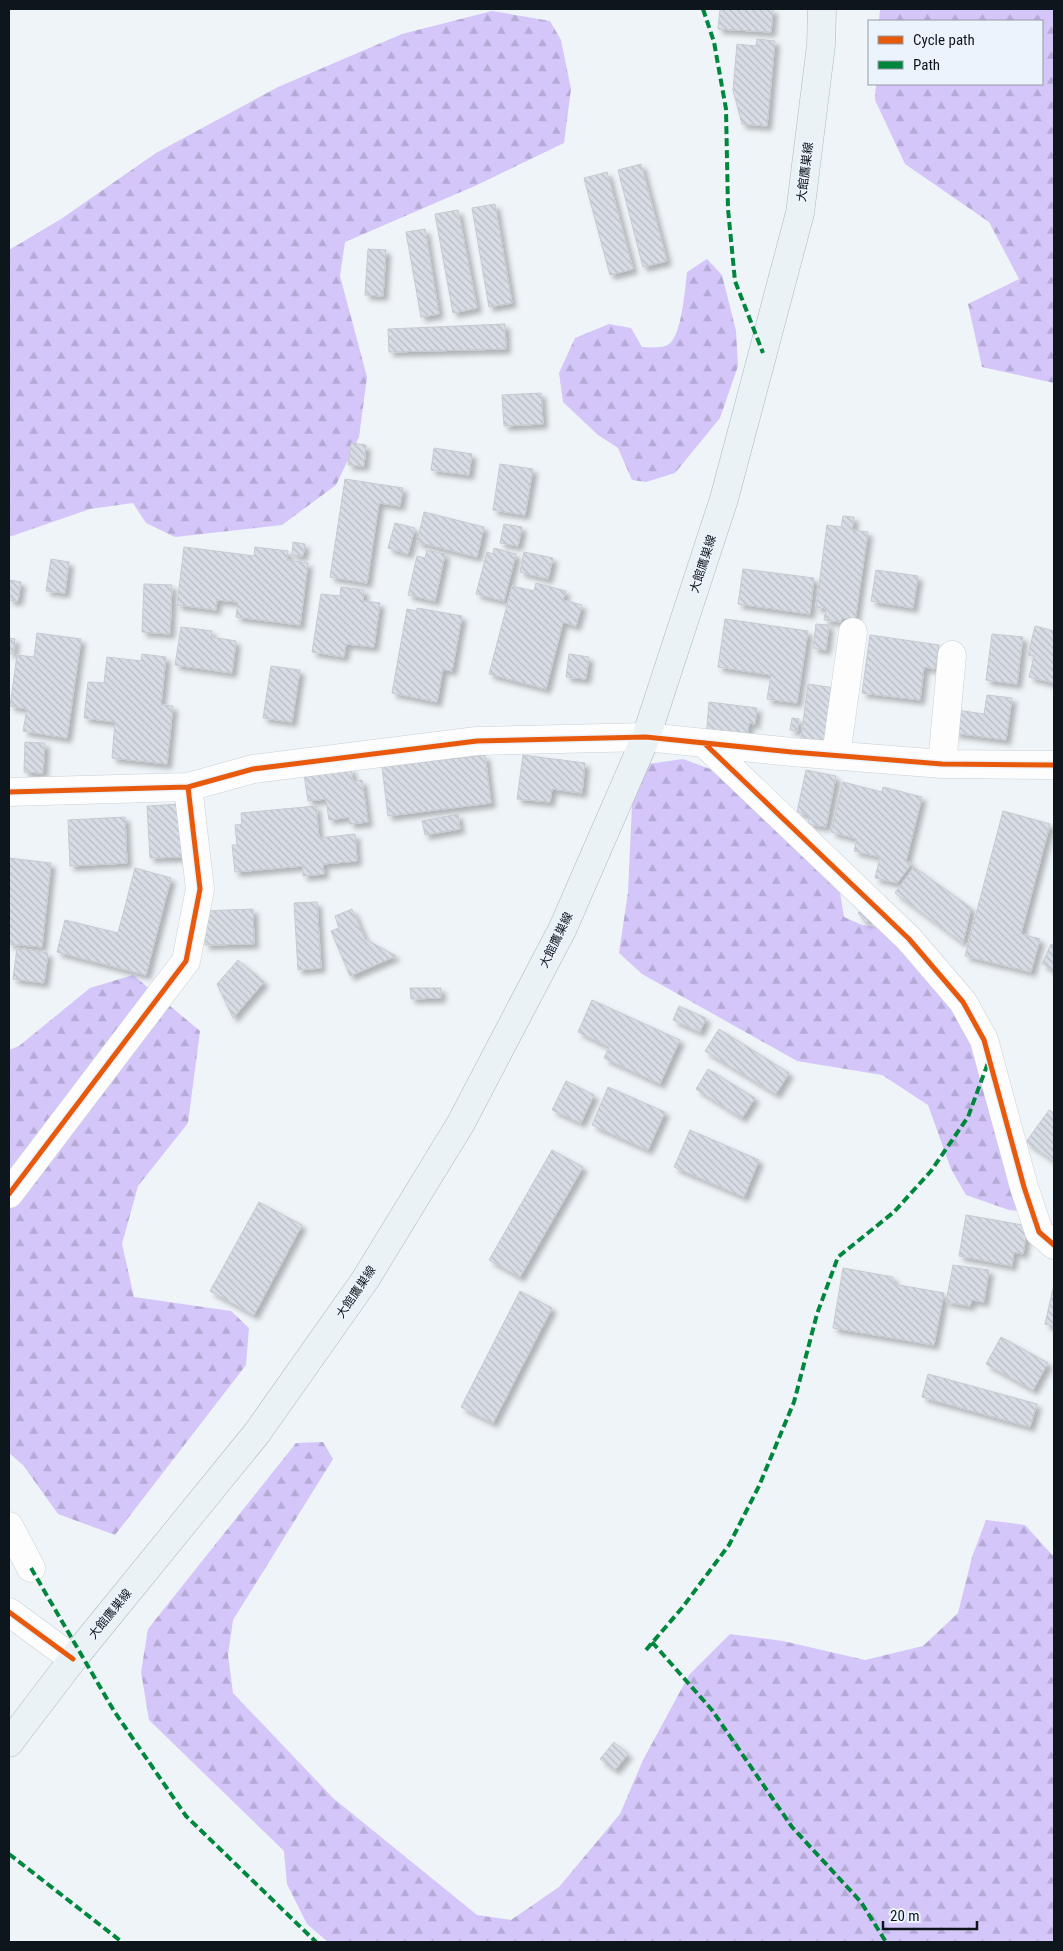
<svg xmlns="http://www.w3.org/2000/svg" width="1063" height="1951" viewBox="0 0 1063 1951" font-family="'Roboto Condensed','Noto Sans JP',sans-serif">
<defs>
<pattern id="forest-firs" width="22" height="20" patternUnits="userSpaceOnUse" patternTransform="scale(1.25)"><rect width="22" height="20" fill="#d4c6f9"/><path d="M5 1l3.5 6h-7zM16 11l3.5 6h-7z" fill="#b5a9d5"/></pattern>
<pattern id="building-back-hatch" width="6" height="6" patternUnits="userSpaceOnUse" patternTransform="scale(1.25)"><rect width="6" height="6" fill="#d8dce5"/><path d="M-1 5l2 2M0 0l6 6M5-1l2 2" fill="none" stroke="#b8bcc4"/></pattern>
<filter id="shadow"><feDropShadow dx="4.5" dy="4.5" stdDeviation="2.5" flood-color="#0004"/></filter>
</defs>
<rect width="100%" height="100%" fill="#eff4f8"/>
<path fill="url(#forest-firs)" d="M 880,9 L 1054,9 L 1054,383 L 982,367 L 968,304 L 1019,279 L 989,222 L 905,164 L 875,100 L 876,84 L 1042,84 L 1042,21 L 879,21 Z
M 492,11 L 550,21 L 561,40 L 571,89 L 564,143 L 477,185 L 345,242 L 340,276 L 367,377 L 359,437 L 336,485 L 282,525 L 175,537 L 146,523 L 133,503 L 90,509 L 9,537 L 9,250 L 61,219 L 156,153 L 278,87 L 402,34 Z
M 707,259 L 722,275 L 736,331 L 738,366 L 720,418 L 675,473 L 646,482 L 632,480 L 618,448 L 598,435 L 563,402 L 559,373 L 575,338 L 609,324 L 631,328 L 642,347 C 651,347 662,349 669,344 C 682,335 685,288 687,272 Z
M 683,759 L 710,769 L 823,871 L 840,893 L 844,917 L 862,925 L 879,927 L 956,1004 L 979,1048 L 1019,1211 L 1009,1210 L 966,1195 L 951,1169 L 928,1105 L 882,1075 L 797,1061 L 642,974 L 619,953 L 628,892 L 632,804 L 648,764 Z
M 133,975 L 200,1031 L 188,1123 L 138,1186 L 122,1244 L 134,1297 L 231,1311 L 249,1328 L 246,1365 L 115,1535 L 58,1514 L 23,1465 L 9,1453 L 9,1050 L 19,1046 L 90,988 Z
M 323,1442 L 333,1459 L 233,1620 L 228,1655 L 233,1693 L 333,1798 L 477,1915 L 511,1920 L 559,1887 L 620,1814 L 643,1760 L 689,1675 L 730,1634 L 783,1641 L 865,1660 L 923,1646 L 958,1613 L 972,1557 L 986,1520 L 1025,1525 L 1054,1557 L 1054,1942 L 328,1942 L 307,1924 L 287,1884 L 284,1851 L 149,1720 L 141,1672 L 148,1629 L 296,1443 Z"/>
<path fill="url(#building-back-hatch)" stroke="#c6cad0" filter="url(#shadow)" d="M 720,9 L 773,9 L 771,32 L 718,29 Z
M 757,39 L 775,41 L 767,126 L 742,124 L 733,90 L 737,44 L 756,46 Z
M 641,164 L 667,261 L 643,267 L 618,170 Z
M 607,172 L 633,269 L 610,275 L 584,178 Z
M 495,204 L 512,303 L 489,307 L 472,208 Z
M 458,210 L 477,308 L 453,313 L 435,214 Z
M 425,229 L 439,314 L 421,317 L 406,232 Z
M 368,249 L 386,250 L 383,296 L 365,295 Z
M 505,324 L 506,349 L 389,352 L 388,329 Z
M 541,393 L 543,424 L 504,426 L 502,395 Z
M 351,443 L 366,445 L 364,466 L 348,465 Z
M 434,448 L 472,454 L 469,475 L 431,470 Z
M 500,464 L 533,469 L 525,515 L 493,510 Z
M 345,479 L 403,488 L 400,506 L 379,503 L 367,583 L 330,577 Z
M 424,512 L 484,527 L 477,557 L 417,542 Z
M 843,516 L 854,517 L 852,530 L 868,532 L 855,620 L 842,618 L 841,622 L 824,620 L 826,609 L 816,607 L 827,525 L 841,527 Z
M 395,523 L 415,528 L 408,554 L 388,548 Z
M 504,524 L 522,527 L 518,546 L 500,543 Z
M 293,542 L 305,544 L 303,556 L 292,555 Z
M 184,547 L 254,556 L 255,547 L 288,551 L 287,560 L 308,563 L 300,625 L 236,617 L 238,602 L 217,600 L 216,610 L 177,605 Z
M 494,548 L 516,554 L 504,601 L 476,594 L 487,552 L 493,554 Z
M 427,550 L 445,554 L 435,601 L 408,595 L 417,556 L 425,558 Z
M 524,552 L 553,558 L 548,579 L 520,572 Z
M 51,559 L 69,562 L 65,593 L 46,591 Z
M 743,569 L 814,578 L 810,614 L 738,604 Z
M 876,570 L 918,576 L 913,608 L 871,601 Z
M 9,580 L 21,582 L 18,601 L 9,600 Z
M 536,583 L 566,591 L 563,600 L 582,605 L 576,626 L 563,622 L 546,689 L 489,674 L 512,586 L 534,591 Z
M 144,584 L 172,585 L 170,634 L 142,632 Z
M 341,587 L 364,590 L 363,601 L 380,603 L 374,647 L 346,644 L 344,657 L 312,652 L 321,594 L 340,596 Z
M 417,608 L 462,616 L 452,671 L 443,669 L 437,702 L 392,693 L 407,609 L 417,611 Z
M 725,619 L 808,631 L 797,703 L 767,699 L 771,675 L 718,667 Z
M 816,624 L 829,625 L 826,650 L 813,648 Z
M 1035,626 L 1054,631 L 1054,683 L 1029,677 L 1034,656 L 1028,655 Z
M 181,627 L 212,631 L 211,637 L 236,641 L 232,673 L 175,665 Z
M 37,633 L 81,639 L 67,738 L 23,731 L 27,709 L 10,706 L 17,655 L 34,657 Z
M 992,634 L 1023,637 L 1017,684 L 986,680 Z
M 870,635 L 939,645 L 935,669 L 924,667 L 920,700 L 862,693 Z
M 9,638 L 15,639 L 13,654 L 9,653 Z
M 142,654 L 166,657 L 161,705 L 173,706 L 167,764 L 112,758 L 115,722 L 84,718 L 88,682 L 104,683 L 107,657 L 141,661 Z
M 569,654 L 589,657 L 586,679 L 566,677 Z
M 271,666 L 300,670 L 292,722 L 263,718 Z
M 808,684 L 835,688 L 827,748 L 800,744 Z
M 987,695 L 1012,698 L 1006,740 L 954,733 L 957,710 L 984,714 Z
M 709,702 L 757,708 L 755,724 L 749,723 L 746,743 L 706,738 Z
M 792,718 L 799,719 L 798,731 L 790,730 Z
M 25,742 L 45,743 L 43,773 L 24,772 Z
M 485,755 L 491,803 L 388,816 L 382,767 Z
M 523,755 L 585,763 L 582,793 L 552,789 L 550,802 L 517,799 Z
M 351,768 L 353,781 L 362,780 L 368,822 L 350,824 L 349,817 L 329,820 L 326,799 L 308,801 L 304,774 Z
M 806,770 L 836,776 L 826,827 L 808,824 L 809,815 L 797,812 Z
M 843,782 L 882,792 L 883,787 L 922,797 L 906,861 L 912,863 L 897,883 L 875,878 L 880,857 L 854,851 L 857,839 L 831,832 Z
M 180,804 L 182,857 L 150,858 L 147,806 Z
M 316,806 L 319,838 L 355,834 L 357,861 L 323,864 L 324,874 L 303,876 L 303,866 L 235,872 L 232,845 L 237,845 L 235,825 L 242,824 L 241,813 Z
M 1003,811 L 1050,824 L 1021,934 L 1040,939 L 1031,972 L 965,956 Z
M 458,814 L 460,829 L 425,835 L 422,821 Z
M 125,817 L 127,863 L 70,866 L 68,820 Z
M 9,858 L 51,863 L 42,947 L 9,944 Z
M 914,867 L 971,908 L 963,943 L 895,893 Z
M 135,868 L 171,878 L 146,975 L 57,952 L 65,920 L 118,933 Z
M 317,902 L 321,968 L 298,970 L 294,903 Z
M 866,906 L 874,915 L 866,923 L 858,913 Z
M 253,909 L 254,944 L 205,945 L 204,911 Z
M 352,909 L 365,939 L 396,956 L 350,976 L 331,931 L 339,928 L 335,916 Z
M 1051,944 L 1054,945 L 1054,970 L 1042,964 Z
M 17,948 L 48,953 L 44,983 L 13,979 Z
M 238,960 L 264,982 L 233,1018 L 217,984 Z
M 410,988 L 441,988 L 441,998 L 411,999 Z
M 592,1000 L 680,1040 L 660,1084 L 604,1058 L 609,1047 L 578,1032 Z
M 679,1006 L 706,1018 L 700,1032 L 673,1020 Z
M 719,1029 L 789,1073 L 776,1094 L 705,1051 Z
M 708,1069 L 755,1098 L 742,1118 L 696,1089 Z
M 566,1081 L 594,1095 L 581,1123 L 552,1110 Z
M 608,1087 L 665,1112 L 648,1150 L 592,1125 Z
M 1049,1110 L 1054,1113 L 1054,1161 L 1026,1142 Z
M 690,1130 L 759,1160 L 744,1197 L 674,1167 Z
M 552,1150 L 583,1167 L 520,1277 L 489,1260 Z
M 259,1202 L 302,1225 L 254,1315 L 210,1291 Z
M 966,1215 L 1028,1226 L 1023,1254 L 1014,1252 L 1012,1266 L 959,1256 Z
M 953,1265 L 989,1270 L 984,1302 L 972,1300 L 970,1306 L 946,1302 Z
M 843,1268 L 893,1277 L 893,1284 L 944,1293 L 934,1345 L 833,1328 Z
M 1054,1284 L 1054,1326 L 1045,1324 Z
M 520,1291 L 552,1308 L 493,1423 L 461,1407 Z
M 1001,1337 L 1048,1363 L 1033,1390 L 986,1364 Z
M 928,1374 L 1037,1404 L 1030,1427 L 922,1397 Z
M 614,1742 L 628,1754 L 615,1770 L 600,1759 Z"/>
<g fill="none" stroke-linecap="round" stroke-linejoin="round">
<g stroke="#cad0d5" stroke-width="29">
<path id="minor" d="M 704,743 L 909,939 L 963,1002 L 984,1040 L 1024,1187 L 1039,1232 L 1054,1245
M 836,756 L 853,632
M 942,764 L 952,655
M 9,792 L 188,787 L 253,769 L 477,741 L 646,737 L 792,752 L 942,764 L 1054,765
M 9,1194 L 186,961 L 200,889 L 188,787
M 9,1526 L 31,1568
M 9,1612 L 73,1659"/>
</g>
<g stroke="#aababf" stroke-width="29">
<path id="major" d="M 9,1743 L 73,1659 L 257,1433 L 365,1280 L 461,1123 L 563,928 L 646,737 L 724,499 L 800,213 L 821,45 L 822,9"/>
</g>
<use href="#minor" stroke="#fdfdfe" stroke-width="28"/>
<use href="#major" stroke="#eaf2f5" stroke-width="28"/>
<path stroke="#00873e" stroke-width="4" stroke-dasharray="8 4" stroke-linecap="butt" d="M 703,9 L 714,42 L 726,109 L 728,209 L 735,281 L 763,353
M 31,1568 L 114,1711 L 186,1816 L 316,1942
M 652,1642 L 712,1710 L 792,1827 L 861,1902 L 886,1942
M 646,1650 L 682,1608 L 729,1545 L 759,1486 L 794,1402 L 817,1314 L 838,1257 L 894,1212 L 931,1171 L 968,1117 L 989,1060
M 9,1854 L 122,1942"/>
<g stroke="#ebf4fc" stroke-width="8">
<path id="cycleway" d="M 704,743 L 909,939 L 963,1002 L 984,1040 L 1024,1187 L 1039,1232 L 1054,1245
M 9,792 L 188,787 L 253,769 L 477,741 L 646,737 L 792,752 L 942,764 L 1054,765
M 9,1194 L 186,961 L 200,889 L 188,787
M 9,1612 L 73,1659"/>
</g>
<use href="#cycleway" stroke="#e8590c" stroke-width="5"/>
</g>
<g text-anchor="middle" stroke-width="4.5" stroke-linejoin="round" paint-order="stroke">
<g font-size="12" fill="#0e161d" stroke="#ebf4fc">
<text transform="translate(805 172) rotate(-83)" y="4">大館鷹巣線</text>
<text transform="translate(703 564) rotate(-72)" y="4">大館鷹巣線</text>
<text transform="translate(556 940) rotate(-64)" y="4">大館鷹巣線</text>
<text transform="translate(356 1292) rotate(-56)" y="4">大館鷹巣線</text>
<text transform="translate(110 1614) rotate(-51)" y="4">大館鷹巣線</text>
</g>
</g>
<rect width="1063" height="1951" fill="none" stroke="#0e161d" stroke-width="20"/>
<rect x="868" y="20" width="175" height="65" fill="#ebf4fc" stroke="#939ba3"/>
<rect x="878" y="36" width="25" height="8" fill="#e8590c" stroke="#939ba3"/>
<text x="913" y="45" font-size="15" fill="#0e161d">Cycle path</text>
<rect x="878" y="61" width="25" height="8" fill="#00873e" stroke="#939ba3"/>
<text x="913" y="70" font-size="15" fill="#0e161d">Path</text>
<path d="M883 1921v8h94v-8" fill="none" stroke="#0e161d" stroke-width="2.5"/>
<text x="890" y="1921" font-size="15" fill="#0e161d" stroke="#ebf4fc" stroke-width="4" paint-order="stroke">20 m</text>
</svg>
